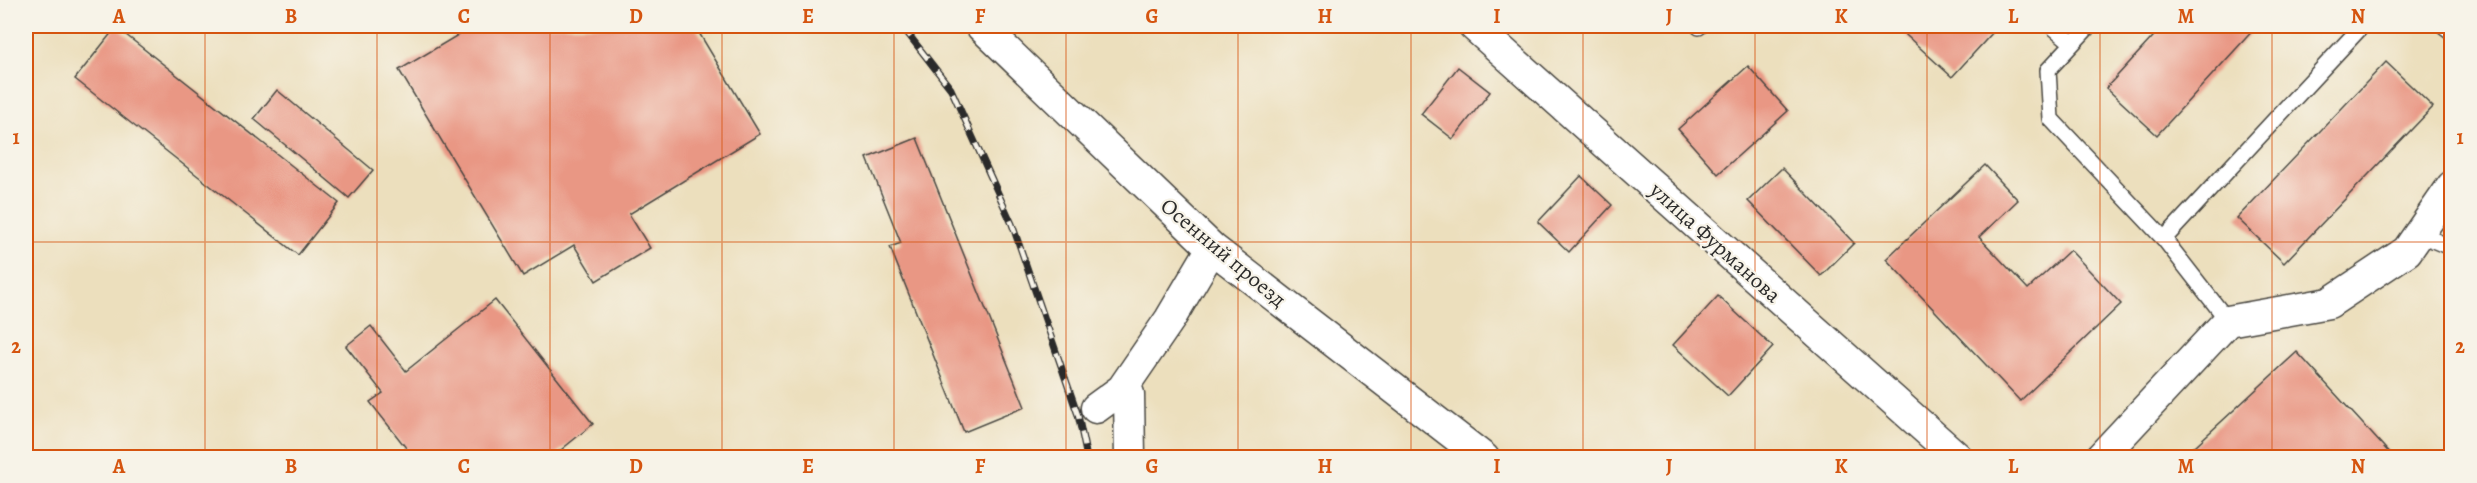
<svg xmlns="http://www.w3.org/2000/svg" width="2477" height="483" viewBox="0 0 2477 483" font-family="Alegreya,serif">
<rect width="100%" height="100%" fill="#f7f3e8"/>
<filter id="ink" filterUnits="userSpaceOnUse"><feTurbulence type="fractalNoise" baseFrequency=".0167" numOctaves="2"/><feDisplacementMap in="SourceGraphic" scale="12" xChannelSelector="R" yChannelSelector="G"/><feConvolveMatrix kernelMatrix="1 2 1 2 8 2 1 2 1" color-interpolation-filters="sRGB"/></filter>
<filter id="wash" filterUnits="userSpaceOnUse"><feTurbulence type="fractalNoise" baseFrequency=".008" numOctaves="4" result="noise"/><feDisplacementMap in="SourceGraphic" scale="24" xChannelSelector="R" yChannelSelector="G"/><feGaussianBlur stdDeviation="1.35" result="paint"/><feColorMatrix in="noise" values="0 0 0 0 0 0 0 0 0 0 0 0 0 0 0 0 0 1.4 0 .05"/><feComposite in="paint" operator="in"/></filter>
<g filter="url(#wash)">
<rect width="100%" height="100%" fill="#ecdfbd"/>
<g id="blocks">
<path fill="#e99784" d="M 473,26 L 695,26 L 760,134 L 629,214 L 650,248 L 596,281 L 574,245 L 523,276 L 399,70 Z
M 1896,26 L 1990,26 L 1995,30 L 1952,77 Z
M 2163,26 L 2257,26 L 2157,135 L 2106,88 Z
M 116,27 L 339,203 L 298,255 L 75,79 Z
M 2386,62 L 2433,107 L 2284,263 L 2237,218 Z
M 1748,66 L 1788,111 L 1718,174 L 1678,129 Z
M 1458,67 L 1490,92 L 1453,139 L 1421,114 Z
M 277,90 L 373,170 L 349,198 L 254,119 Z
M 917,138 L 1025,407 L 964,432 L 890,247 L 901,243 L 867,158 Z
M 1985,165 L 2018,200 L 1979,237 L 2028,289 L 2070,250 L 2121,304 L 2020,401 L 1886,259 Z
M 1782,168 L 1854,243 L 1821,276 L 1748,201 Z
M 1581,176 L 1612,205 L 1569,252 L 1538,222 Z
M 1718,296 L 1773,347 L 1728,396 L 1673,345 Z
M 495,300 L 593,424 L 551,458 L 414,458 L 370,402 L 383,393 L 346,346 L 371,326 L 406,371 Z
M 2297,352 L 2394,458 L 2182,458 Z"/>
</g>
</g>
<g filter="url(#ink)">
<use href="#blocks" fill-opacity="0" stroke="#484641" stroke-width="1.5"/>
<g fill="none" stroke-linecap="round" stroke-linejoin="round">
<g stroke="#484641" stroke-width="18">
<path id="service" d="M 2052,26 L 2072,43
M 2089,26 L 2048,70 L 2051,119 L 2164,239 L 2228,321
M 2444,26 L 2452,32
M 1699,27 L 1700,26
M 2419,234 L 2452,248
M 2164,239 L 2362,26"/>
</g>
<g stroke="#484641" stroke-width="33">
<path id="minor" d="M 981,26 L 1212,248 L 1484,458
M 1474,26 L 1958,458
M 1125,385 L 1129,394 L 1130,458
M 1096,408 L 1122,389 L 1170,319 L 1212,248
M 2100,458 L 2228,321 L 2329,303 L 2407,251 L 2452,186"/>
</g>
<use href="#service" stroke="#fff" stroke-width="15"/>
<use href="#minor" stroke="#fff" stroke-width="30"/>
<g stroke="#2b2b2b" stroke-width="7">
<path id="rail" d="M 902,26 L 951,89 L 1012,224 L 1078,415 L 1087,458"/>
</g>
<use href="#rail" stroke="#f7f3e8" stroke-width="4.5" stroke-dasharray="14" stroke-linecap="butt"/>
</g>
</g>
<path fill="none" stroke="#d5540f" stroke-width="1.5" stroke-opacity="0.55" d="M 205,26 L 205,458M 377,26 L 377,458M 550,26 L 550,458M 722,26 L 722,458M 894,26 L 894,458M 1066,26 L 1066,458M 1238,26 L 1238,458M 1411,26 L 1411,458M 1583,26 L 1583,458M 1755,26 L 1755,458M 1927,26 L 1927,458M 2100,26 L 2100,458M 2272,26 L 2272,458M 26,242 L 2452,242"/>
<g text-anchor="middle" stroke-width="4.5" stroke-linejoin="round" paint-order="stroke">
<g font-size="22" fill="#2b2b2b" stroke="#f7f3e8">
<text transform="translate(1716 242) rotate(42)" y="8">улица Фурманова</text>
<text transform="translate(1224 252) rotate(40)" y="8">Осенний проезд</text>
</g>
</g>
<rect width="2477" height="483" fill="none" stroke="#f7f3e8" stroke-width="66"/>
<rect x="33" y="33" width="2411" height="417" fill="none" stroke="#d5540f" stroke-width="2"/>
<g font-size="20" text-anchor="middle" font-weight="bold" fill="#d5540f">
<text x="119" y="23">A</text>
<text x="291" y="23">B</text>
<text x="464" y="23">C</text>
<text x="636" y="23">D</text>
<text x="808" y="23">E</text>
<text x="980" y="23">F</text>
<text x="1152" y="23">G</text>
<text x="1325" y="23">H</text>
<text x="1497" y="23">I</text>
<text x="1669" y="23">J</text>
<text x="1841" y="23">K</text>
<text x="2013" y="23">L</text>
<text x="2186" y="23">M</text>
<text x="2358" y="23">N</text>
<text x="16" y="144">1</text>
<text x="2460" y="144">1</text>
<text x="16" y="353">2</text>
<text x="2460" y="353">2</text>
<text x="119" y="473">A</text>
<text x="291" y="473">B</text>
<text x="464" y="473">C</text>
<text x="636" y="473">D</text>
<text x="808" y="473">E</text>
<text x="980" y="473">F</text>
<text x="1152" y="473">G</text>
<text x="1325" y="473">H</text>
<text x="1497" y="473">I</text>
<text x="1669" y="473">J</text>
<text x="1841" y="473">K</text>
<text x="2013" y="473">L</text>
<text x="2186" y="473">M</text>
<text x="2358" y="473">N</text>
</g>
</svg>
